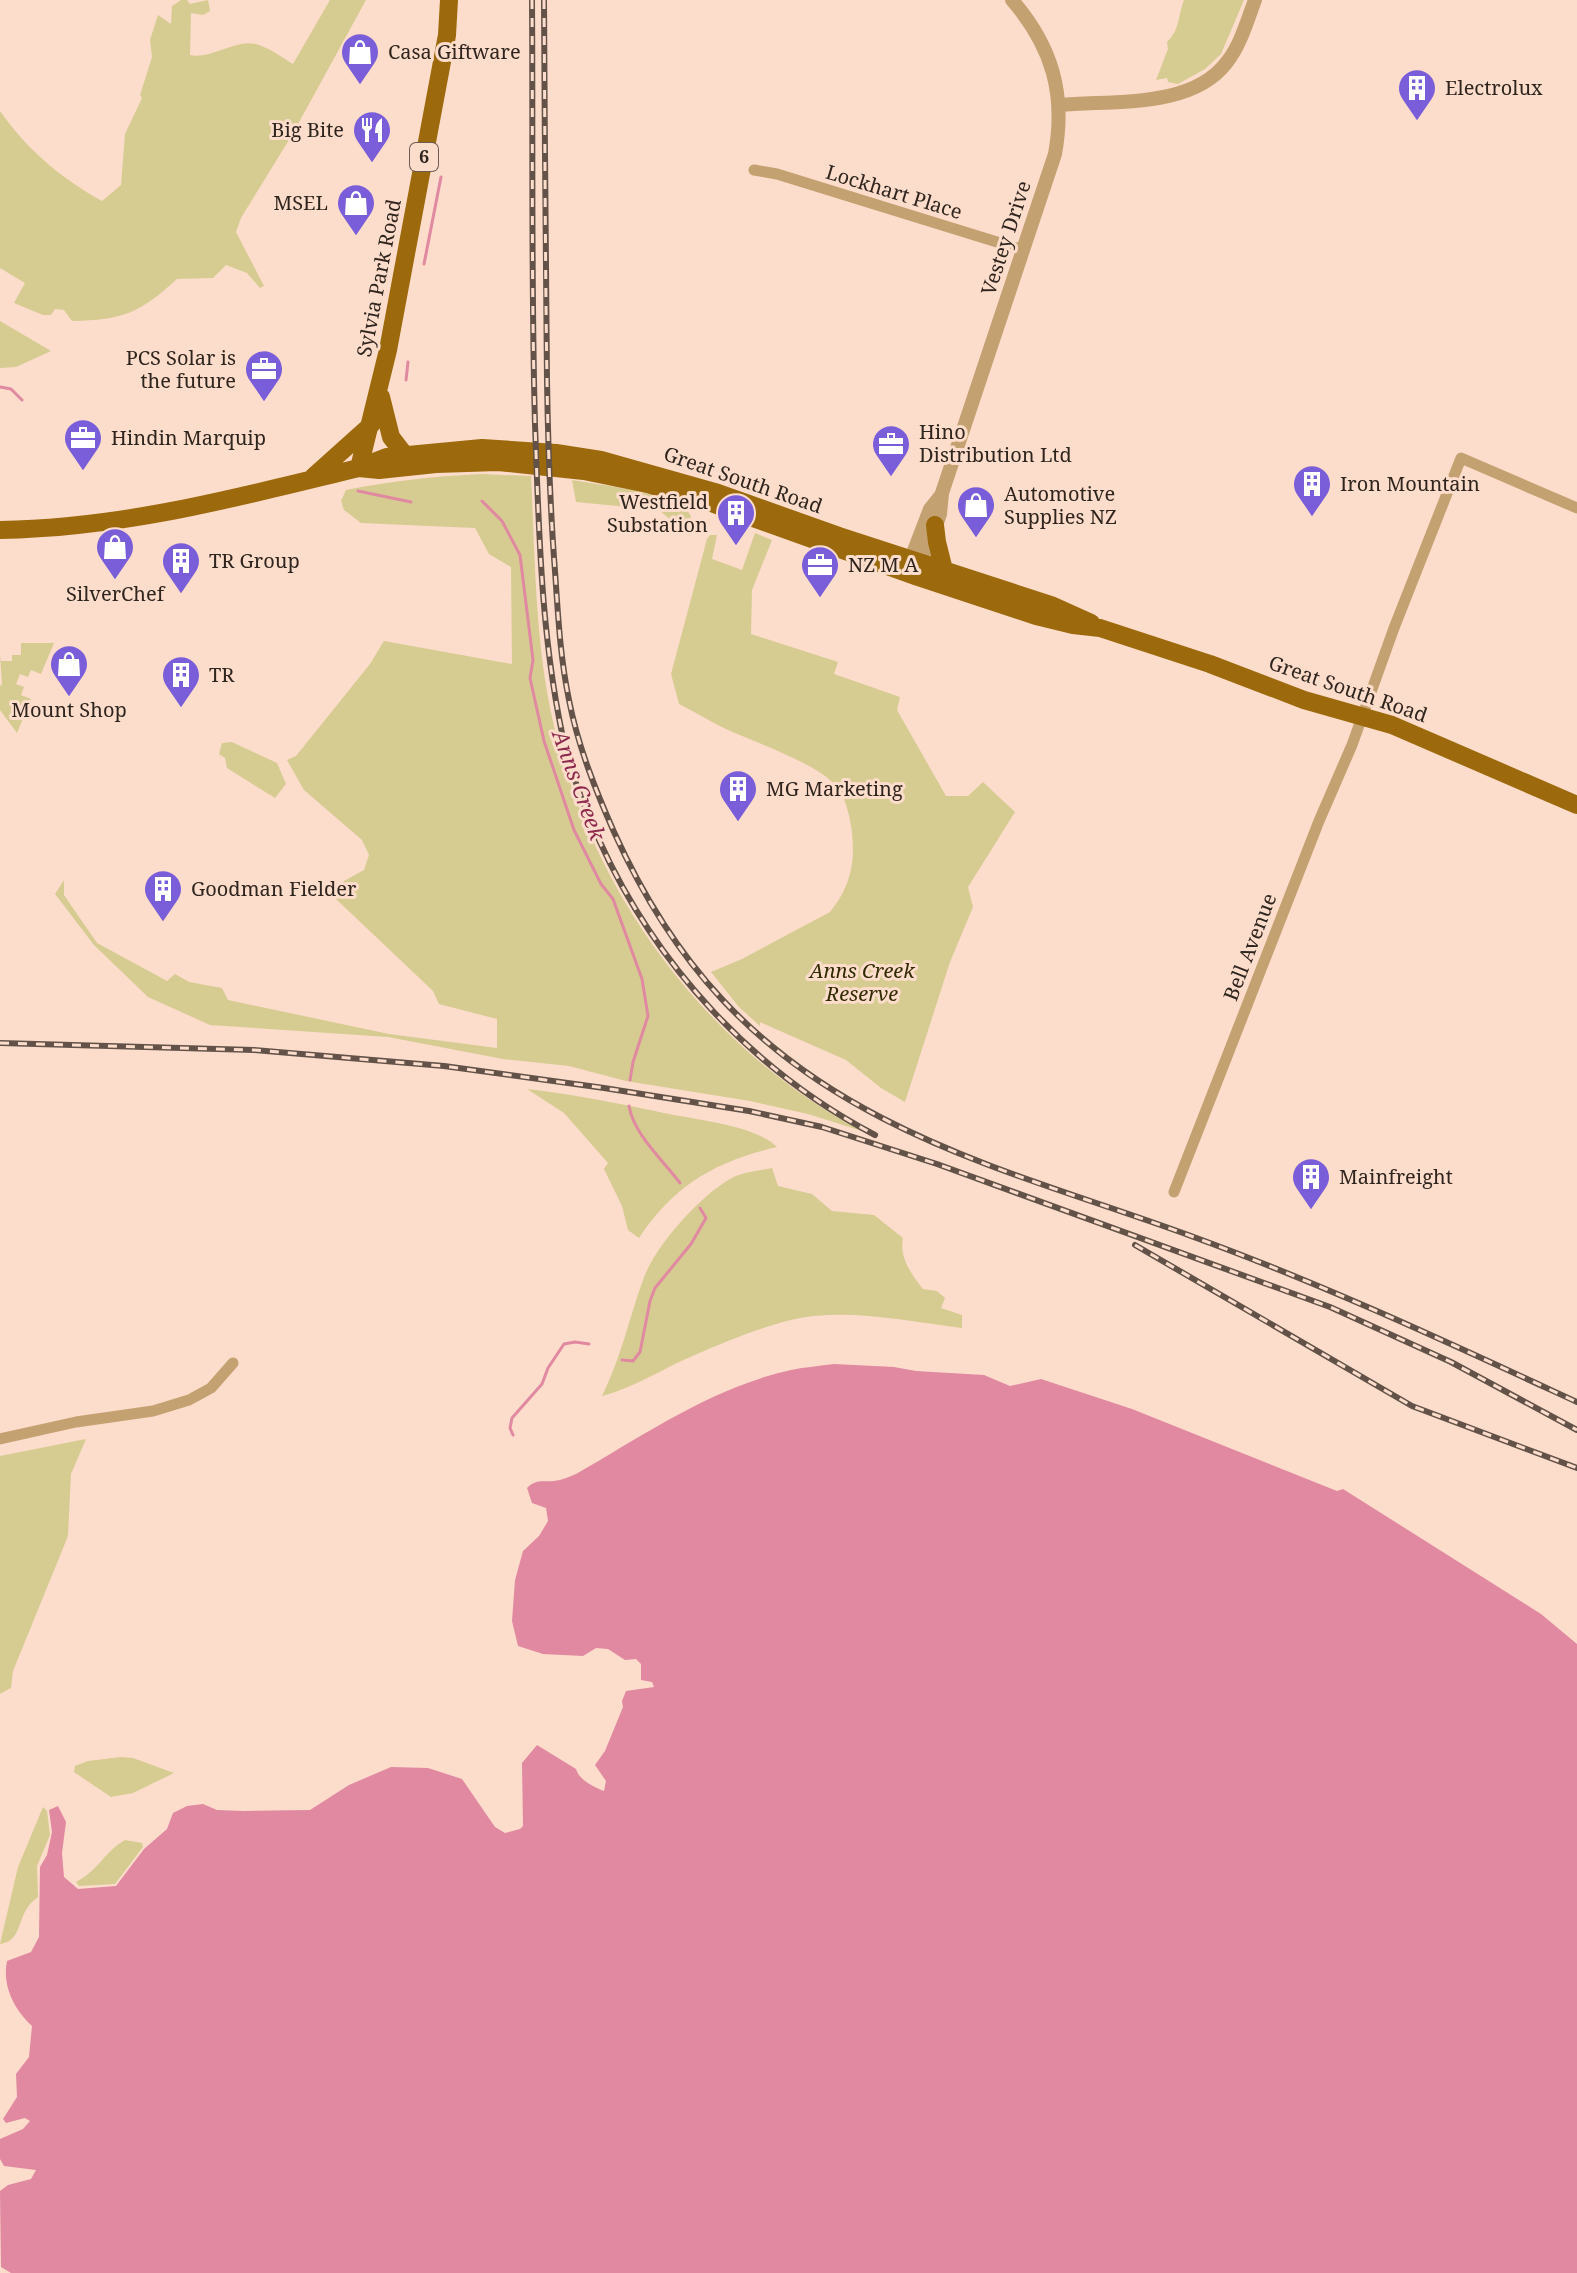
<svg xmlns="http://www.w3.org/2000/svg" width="1577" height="2273" viewBox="0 0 1577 2273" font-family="'Noto Serif',serif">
<rect width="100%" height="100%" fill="#fcdccb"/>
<path fill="#d6cc91" d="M 181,0 L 187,0 L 190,4 L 208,0 L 210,11 L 203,15 L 191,13 L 190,55 C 212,60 237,37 259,45 C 271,49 283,58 293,64 L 330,0 L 366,0 L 292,135 L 241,218 L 236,232 L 264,286 L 260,288 L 247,273 L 226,265 L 213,278 L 177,279 C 140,313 123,320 72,321 L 64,310 L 55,309 L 51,315 L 43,315 L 14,303 L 25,283 L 0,268 L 0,111 C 27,150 61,178 102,201 L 121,185 L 125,134 L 142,98 L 140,95 L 152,57 L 150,40 L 158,15 L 171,24 L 172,6 Z
M 1184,0 L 1244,0 L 1221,54 L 1205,69 L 1178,84 L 1168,82 L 1167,78 L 1156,80 L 1168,49 L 1167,42 C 1180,30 1178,15 1184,0 Z
M 0,321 L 51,351 L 16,367 L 0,368 Z
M 482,474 L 531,476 C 535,556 535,639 552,717 C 589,890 706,1049 862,1131 L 808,1114 L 750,1101 L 626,1081 L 569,1066 L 503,1059 L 388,1037 L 210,1025 L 148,997 L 94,945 L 55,894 L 64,880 L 64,895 L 97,943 L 167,981 L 175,974 L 189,982 L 222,988 L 228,1000 L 389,1034 L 497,1048 L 497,1019 L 439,1004 L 433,991 L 336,899 L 344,881 L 364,870 L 369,855 L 362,840 L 304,790 L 287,760 L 296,756 L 370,664 L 384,641 L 512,664 L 511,567 L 489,554 L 475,528 L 361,523 L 344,510 L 341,501 L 346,490 C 391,481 436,476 482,474 Z
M 572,480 C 594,484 685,494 691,517 C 692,522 690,531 690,536 L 659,510 L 576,502 Z
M 755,533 L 772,540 L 752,590 L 751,634 L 838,662 L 834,674 L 900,697 L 897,710 L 946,796 L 968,796 L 983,782 L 1015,812 L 968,887 L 973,907 L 950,962 L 905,1102 L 881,1088 L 846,1060 L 760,1022 L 760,1026 L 739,1007 L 711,972 L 742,959 L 830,912 C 845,894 853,873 853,850 C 853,831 849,802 836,786 C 818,764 755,742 728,730 C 711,722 695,712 679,704 L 671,674 L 707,539 L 710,535 L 717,535 L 712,559 L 742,570 Z
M 21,643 L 54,643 L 41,674 L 31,670 L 28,677 L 20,674 L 16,684 L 24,687 L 21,695 L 31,699 L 17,733 L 0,710 L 0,686 L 2,684 L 0,655 L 1,661 L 12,661 L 12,655 L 21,655 Z
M 232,742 L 277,763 L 286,784 L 275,798 L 227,768 L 225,758 L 219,754 L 222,743 Z
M 527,1089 C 570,1094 612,1102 655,1111 C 687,1119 755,1124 777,1147 C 716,1161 674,1185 639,1238 L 628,1230 L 622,1206 L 604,1169 L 608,1163 L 564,1113 Z
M 772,1168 L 778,1186 L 812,1194 L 832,1211 L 874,1215 L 903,1238 C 899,1257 911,1274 923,1289 L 937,1291 L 945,1298 L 941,1308 L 962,1315 L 962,1328 C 913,1322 863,1311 814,1316 C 777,1320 732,1339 697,1354 C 665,1367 636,1387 602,1396 C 622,1355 628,1322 643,1280 C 654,1247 700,1196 730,1179 C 742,1172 759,1171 772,1168 Z
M 86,1439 L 71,1474 L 68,1536 L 13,1671 L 11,1688 L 0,1694 L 0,1456 Z
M 121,1757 L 133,1758 L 174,1773 L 133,1793 L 111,1797 L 74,1772 L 75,1766 L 88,1761 Z
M 43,1807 L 47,1811 L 50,1835 L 37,1866 L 38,1897 C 34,1900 30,1903 28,1907 C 17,1922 21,1941 0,1944 L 18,1867 Z
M 125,1840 L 142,1843 L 143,1847 L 115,1884 L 79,1886 L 76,1882 C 98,1871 105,1851 125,1840 Z"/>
<path fill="#e089a1" d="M 834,1364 L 894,1367 L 916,1371 L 984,1375 L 1010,1386 L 1041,1379 L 1132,1409 L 1337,1491 L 1343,1489 L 1541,1614 L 1577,1644 L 1577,2273 L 11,2273 L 1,2267 L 0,2191 L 8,2185 L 31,2179 L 36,2170 L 4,2166 L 0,2159 L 0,2139 L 23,2129 L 30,2121 L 25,2118 L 6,2123 L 3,2119 L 17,2097 L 16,2074 L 29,2057 L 32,2026 C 14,2009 2,1986 7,1961 L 31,1952 L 39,1937 L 40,1867 L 47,1855 L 52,1832 L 49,1810 L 58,1806 L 66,1822 L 62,1853 L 64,1877 L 78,1889 L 116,1886 L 144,1849 L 167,1829 L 173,1813 L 187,1806 L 203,1804 L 217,1810 L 244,1811 L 310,1810 L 349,1785 L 391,1767 L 428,1768 L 462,1779 L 495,1827 L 505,1833 L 520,1829 L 523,1826 L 522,1763 L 537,1745 L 576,1769 C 579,1780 594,1787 604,1791 L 606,1781 L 595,1765 L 605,1751 L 623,1707 L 622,1701 L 626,1691 L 654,1687 L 652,1682 L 641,1680 L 641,1664 L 636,1659 L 625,1660 L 608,1649 L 596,1648 L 583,1656 L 543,1654 L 518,1646 L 512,1621 L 515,1580 L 523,1551 L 539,1536 L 548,1521 L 546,1508 L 532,1503 L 527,1488 C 536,1479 542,1482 554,1481 C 562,1480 569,1477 576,1474 C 644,1435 713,1387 791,1370 C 805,1367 820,1366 834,1364 Z"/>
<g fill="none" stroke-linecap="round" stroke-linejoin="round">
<path stroke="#e089a1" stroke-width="3" d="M 424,264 L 441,177
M 406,380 L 408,362
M 0,387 L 11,389 L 22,400
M 358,491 L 411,502
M 482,501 L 502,521 L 520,555 L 533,660 L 530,678 L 544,741 L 574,830 L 601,884 L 613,899 L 642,979 L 648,1016 L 633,1062 L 630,1080
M 629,1106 C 634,1135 663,1160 680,1183
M 622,1360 L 633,1361 L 640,1352 L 650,1301 L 655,1288 L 691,1244 L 706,1218 L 700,1208
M 513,1435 L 510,1428 L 512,1418 L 542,1384 L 548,1368 L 564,1344 L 575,1342 L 589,1344"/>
<path stroke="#c4a171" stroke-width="11" d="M 754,170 L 777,174 L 1023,250
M 1174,1192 L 1319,821 L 1352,745 L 1394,628 L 1461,458 L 1577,508
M 0,1439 L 76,1422 L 153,1411 L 189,1400 L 211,1388 L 233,1363"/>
<path stroke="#c4a171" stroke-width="14" d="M 1060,105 C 1113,100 1192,109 1227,62 C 1241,44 1247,21 1255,0
M 907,569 L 930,509 L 942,494
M 920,573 L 940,514 L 942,493 L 1055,154 C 1066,94 1052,46 1012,0"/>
<path stroke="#9c6a0c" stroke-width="18" d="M 381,397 L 391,437 L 404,454
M 359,468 L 379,470 L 436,464 L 498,462 L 584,471 L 647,484 L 714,504 L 918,577 L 1036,616 L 1073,625 L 1100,628 L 1210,664 L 1304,700 L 1392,725 L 1577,805
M 359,468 L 388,350 L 447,35 L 449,0
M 313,477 L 371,425
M 935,525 L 937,542 L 944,570
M 0,530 C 125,528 239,497 359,468 L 387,457 L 482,448 L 556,453 L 601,460 L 718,493 L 839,536 L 1051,605 L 1091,623"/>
<g stroke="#625248" stroke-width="6">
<path id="rail" d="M 532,0 C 533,141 531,283 535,424 C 539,534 541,644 566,751 C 574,782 587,812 599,840 C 656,966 753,1071 875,1135
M 544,0 C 545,127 545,254 547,381 C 548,444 550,507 555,571 C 558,614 560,657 569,700 C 578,746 595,789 614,832 C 673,963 754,1052 882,1118 C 980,1169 1088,1198 1191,1236 C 1323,1284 1449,1343 1577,1402
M 0,1043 L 254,1050 L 444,1066 L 604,1088 L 749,1111 L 822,1127 L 937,1164 L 1330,1307 L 1451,1362 L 1577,1430
M 1135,1245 L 1412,1406 L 1577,1468"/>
</g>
<use href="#rail" stroke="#fcdccb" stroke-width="3" stroke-dasharray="9" stroke-linecap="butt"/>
</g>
<defs>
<g id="shop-pin" transform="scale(2)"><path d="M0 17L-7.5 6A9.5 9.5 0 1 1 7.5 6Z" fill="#7a5ed9" stroke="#fcdccb"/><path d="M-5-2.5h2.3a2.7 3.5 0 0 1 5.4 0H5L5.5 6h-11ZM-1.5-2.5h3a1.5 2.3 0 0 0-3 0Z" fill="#fff"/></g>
<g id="building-pin" transform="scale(2)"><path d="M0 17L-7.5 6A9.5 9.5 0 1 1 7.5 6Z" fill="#7a5ed9" stroke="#fcdccb"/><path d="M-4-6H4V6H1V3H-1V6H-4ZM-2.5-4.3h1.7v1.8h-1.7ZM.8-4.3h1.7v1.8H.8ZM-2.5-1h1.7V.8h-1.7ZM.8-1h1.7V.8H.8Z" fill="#fff"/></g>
<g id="restaurant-pin" transform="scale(2)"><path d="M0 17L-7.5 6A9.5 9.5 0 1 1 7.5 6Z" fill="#7a5ed9" stroke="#fcdccb"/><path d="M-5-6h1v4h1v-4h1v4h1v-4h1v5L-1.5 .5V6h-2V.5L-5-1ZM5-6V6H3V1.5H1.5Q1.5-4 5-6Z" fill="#fff"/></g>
<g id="office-pin" transform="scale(2)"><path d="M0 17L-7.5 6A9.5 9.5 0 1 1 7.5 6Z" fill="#7a5ed9" stroke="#fcdccb"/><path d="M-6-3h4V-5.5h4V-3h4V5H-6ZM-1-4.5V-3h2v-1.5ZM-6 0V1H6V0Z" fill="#fff"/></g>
</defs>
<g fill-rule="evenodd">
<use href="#shop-pin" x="360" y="52"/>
<use href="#building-pin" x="1417" y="88"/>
<use href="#restaurant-pin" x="372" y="130"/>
<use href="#shop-pin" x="356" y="203"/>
<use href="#office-pin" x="264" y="369"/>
<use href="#office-pin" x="83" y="438"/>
<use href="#office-pin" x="891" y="444"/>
<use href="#building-pin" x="1312" y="484"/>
<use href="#shop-pin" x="976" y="505"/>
<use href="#building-pin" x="736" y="513"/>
<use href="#shop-pin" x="115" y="547"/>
<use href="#building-pin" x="181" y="561"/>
<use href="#office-pin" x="820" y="565"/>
<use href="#shop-pin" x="69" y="664"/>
<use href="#building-pin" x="181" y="675"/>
<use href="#building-pin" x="738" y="789"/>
<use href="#building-pin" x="163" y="889"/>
<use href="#building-pin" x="1311" y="1177"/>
</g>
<g text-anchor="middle" stroke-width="6" stroke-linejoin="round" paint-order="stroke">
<rect fill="#fcdccb" stroke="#6d5c52" stroke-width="2" x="410" y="143" width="28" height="28" rx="6"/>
<g font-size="18" font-weight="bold" fill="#30251e">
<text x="424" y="163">6</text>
</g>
<g font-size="20" fill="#30251e" stroke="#fcdccb" text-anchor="start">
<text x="388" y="59">Casa Giftware</text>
<text x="1445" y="95">Electrolux</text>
<text x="344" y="137" text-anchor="end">Big Bite</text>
<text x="328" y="210" text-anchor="end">MSEL</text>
<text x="236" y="365" text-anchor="end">PCS Solar is<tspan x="236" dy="23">the future</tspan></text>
<text x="919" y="439">Hino<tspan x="919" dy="23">Distribution Ltd</tspan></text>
<text x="111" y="445">Hindin Marquip</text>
<text x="1340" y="491">Iron Mountain</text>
<text x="1004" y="501">Automotive<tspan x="1004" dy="23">Supplies NZ</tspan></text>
<text x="708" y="509" text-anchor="end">Westfield<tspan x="708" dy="23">Substation</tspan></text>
<text x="209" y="568">TR Group</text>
<text x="848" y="572">NZ M A</text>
<text x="115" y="601" text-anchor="middle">SilverChef</text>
<text x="209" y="682">TR</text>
<text x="69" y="717" text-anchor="middle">Mount Shop</text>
<text x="766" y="796">MG Marketing</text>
<text x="191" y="896">Goodman Fielder</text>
<text x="1339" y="1184">Mainfreight</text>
</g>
<g font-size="20" fill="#30251e" stroke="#fcdccb">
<text transform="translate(894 192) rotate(17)" y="7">Lockhart Place</text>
<text transform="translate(1006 238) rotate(-72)" y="7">Vestey Drive</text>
<text transform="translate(379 278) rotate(-79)" y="7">Sylvia Park Road</text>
<text transform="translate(743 480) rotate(19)" y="7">Great South Road</text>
<text transform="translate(1348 689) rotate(19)" y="7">Great South Road</text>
<text transform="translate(1250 947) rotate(-69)" y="7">Bell Avenue</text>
</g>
<g font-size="20" font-style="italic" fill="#312b03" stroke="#fcdccb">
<text x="862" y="978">Anns Creek<tspan x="862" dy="23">Reserve</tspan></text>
</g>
<g font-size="22" font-style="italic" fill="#8f294e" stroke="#fcdccb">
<text transform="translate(579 785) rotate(70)" y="8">Anns Creek</text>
</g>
</g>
</svg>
